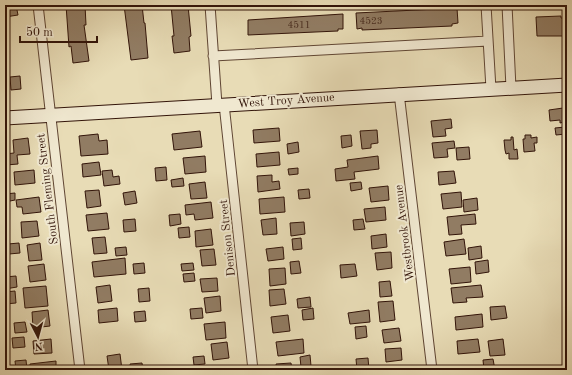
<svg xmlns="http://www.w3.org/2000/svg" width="572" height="375" viewBox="0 0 572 375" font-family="'Old Standard TT',serif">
<rect width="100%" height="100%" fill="#e8dcb6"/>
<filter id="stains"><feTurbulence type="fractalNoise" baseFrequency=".005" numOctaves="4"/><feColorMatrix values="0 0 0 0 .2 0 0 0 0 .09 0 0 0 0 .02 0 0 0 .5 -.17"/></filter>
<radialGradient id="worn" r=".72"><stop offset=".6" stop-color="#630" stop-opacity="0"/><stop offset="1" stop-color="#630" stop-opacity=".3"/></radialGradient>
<path fill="#917c63" stroke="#321409" d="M 5,5 L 16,5 L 18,15 L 5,17 Z
M 66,5 L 85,5 L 86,25 L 84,25 L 89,61 L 73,63 L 71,46 L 69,47 Z
M 124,5 L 142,5 L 144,23 L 145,23 L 148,58 L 131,60 Z
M 171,5 L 188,5 L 191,36 L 189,37 L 190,51 L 174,53 L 172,36 L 174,36 Z
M 457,8 L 458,23 L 452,24 L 452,26 L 362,30 L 362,28 L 357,29 L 356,13 Z
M 343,14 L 343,29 L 338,29 L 338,31 L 248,35 L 248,20 Z
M 561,16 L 561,18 L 567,18 L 567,36 L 537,36 L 536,17 Z
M 20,76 L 21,89 L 11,90 L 10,77 Z
M 563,108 L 564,122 L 560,123 L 560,120 L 550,121 L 549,110 Z
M 451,119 L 452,128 L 445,129 L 446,136 L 433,137 L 431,121 Z
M 565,127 L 566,134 L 556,135 L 555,128 Z
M 279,128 L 280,141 L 254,143 L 253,130 Z
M 377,130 L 378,143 L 371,144 L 371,148 L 362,149 L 360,131 Z
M 200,131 L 202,147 L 174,150 L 172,134 Z
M 98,134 L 99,141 L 107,140 L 108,154 L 81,156 L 79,136 Z
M 351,135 L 352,146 L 342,148 L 341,136 Z
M 525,135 L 531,135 L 531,138 L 537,137 L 537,143 L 534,143 L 535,151 L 524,152 L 523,139 L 525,139 Z
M 511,137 L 513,137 L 514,150 L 517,149 L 518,159 L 509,159 L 509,153 L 506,154 L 505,150 L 504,140 L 511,140 Z
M 28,138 L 30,154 L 17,155 L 18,164 L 6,165 L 5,154 L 14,153 L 13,140 Z
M 454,141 L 455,148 L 447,149 L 448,157 L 434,158 L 432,143 Z
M 298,142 L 299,152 L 288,154 L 287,144 Z
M 469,147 L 470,159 L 457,160 L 456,148 Z
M 279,152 L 280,165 L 257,167 L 256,154 Z
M 205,156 L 206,172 L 185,174 L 183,158 Z
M 378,156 L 379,169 L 354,172 L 355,179 L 336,181 L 335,169 L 348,167 L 347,160 Z
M 99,162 L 101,175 L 83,177 L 82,164 Z
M 166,167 L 167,180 L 156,181 L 155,168 Z
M 298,168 L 298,174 L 289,175 L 288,169 Z
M 34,170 L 35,183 L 15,185 L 14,172 Z
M 112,170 L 113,177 L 119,176 L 120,184 L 104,186 L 102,171 Z
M 454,171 L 456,183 L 439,185 L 438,172 Z
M 272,175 L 272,182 L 279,181 L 280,189 L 258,192 L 257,176 Z
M 183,178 L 184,186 L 172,187 L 171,180 Z
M 205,182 L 207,198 L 191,199 L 189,184 Z
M 361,182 L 362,189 L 351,191 L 350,183 Z
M 388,186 L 389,200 L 371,202 L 369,188 Z
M 309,189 L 310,198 L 299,199 L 298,190 Z
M 99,190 L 101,206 L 87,208 L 85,191 Z
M 135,191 L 137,203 L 125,205 L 123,193 Z
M 461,192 L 462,207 L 443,209 L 441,194 Z
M 15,193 L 15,200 L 5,202 L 5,194 Z
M 39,197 L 41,212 L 23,214 L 22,207 L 17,207 L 16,200 Z
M 284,197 L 285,212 L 260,214 L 259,199 Z
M 477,198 L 478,210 L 464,212 L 463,200 Z
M 211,202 L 213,218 L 195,220 L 194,214 L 186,215 L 185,205 Z
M 385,207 L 386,220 L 366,222 L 364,209 Z
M 107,213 L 109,229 L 88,231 L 86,215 Z
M 180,214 L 181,224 L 170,226 L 169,215 Z
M 475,214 L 476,224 L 461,225 L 462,234 L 449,235 L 447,217 Z
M 276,218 L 277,234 L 263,235 L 261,220 Z
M 135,219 L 136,231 L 124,232 L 123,220 Z
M 363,219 L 365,229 L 354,230 L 353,220 Z
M 37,221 L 39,236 L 22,238 L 21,222 Z
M 304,222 L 305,234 L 291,236 L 290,223 Z
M 189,227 L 190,237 L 179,238 L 178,228 Z
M 211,229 L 213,245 L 196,247 L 195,231 Z
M 386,234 L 387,247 L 372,249 L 371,236 Z
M 105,237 L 107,253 L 94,254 L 92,238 Z
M 301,238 L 302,249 L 293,250 L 292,239 Z
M 464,239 L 466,254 L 446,256 L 444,242 Z
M 19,243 L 20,253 L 9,254 L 8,244 Z
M 40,243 L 42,260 L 29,261 L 27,245 Z
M 481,246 L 482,258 L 469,260 L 468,248 Z
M 126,247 L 127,255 L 116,256 L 115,248 Z
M 283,247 L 284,259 L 268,261 L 266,249 Z
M 214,249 L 216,265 L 202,266 L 200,250 Z
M 391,252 L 392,268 L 377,270 L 375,253 Z
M 125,258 L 126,274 L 94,277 L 92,262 Z
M 488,260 L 489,272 L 476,274 L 475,262 Z
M 299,261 L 301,273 L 291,274 L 290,262 Z
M 144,263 L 145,273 L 134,274 L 133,264 Z
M 193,263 L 194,270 L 182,271 L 181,264 Z
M 44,264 L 46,280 L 30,282 L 28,266 Z
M 355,264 L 357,276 L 341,278 L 340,265 Z
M 470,267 L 471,282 L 451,284 L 449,269 Z
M 285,268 L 286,284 L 270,286 L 269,269 Z
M 194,273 L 195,281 L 184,282 L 183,274 Z
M 16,276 L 17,287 L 5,289 L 5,277 Z
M 217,278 L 218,291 L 202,292 L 200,279 Z
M 390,281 L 392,296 L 380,297 L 379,282 Z
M 110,285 L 112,301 L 98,303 L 96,287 Z
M 481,285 L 483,297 L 466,298 L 467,302 L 453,303 L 451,288 Z
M 46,286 L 48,306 L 25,308 L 23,288 Z
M 149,288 L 150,301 L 139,302 L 138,289 Z
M 284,289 L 286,304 L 270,306 L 269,290 Z
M 15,291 L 16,303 L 5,304 L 5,292 Z
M 220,296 L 221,311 L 206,313 L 204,298 Z
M 310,297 L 311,307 L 298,308 L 297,299 Z
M 393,301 L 395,320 L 380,322 L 378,302 Z
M 505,306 L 507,318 L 491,320 L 490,307 Z
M 117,308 L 118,321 L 99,323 L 98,310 Z
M 202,308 L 203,318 L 191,319 L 190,309 Z
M 313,308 L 314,319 L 303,320 L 302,310 Z
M 48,310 L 50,326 L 33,328 L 32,312 Z
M 369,310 L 370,322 L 350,324 L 348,313 Z
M 145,311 L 146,321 L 135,322 L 134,312 Z
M 482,314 L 483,327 L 456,330 L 455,317 Z
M 288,315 L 290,331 L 273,333 L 271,317 Z
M 25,322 L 27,332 L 15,333 L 14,323 Z
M 225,322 L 226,338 L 206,340 L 204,324 Z
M 366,326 L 367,337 L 356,339 L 355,327 Z
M 399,328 L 401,341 L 384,343 L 382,330 Z
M 24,337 L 25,347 L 13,348 L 12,338 Z
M 51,339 L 52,353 L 34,354 L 33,341 Z
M 303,339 L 304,353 L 278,356 L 276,342 Z
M 478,339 L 480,352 L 458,354 L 457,341 Z
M 503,339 L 505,355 L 490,356 L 488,341 Z
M 227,342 L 229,358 L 213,360 L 211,344 Z
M 401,348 L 402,360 L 386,362 L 385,349 Z
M 120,354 L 122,370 L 109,370 L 107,356 Z
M 310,355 L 311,366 L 301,367 L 300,357 Z
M 204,356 L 205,364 L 194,365 L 193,357 Z
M 368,358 L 369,370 L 357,370 L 356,359 Z
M 493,359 L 495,370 L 484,370 L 483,360 Z
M 26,360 L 27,370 L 16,370 L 15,361 Z
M 56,361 L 56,370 L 30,370 L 30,364 Z
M 142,363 L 143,370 L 131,370 L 130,364 Z
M 291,363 L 292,370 L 277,370 L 276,364 Z
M 474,367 L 474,370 L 460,370 L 460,368 Z"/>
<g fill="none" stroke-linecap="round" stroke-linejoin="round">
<g stroke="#604634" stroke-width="11">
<path id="street" d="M 38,5 L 80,370
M 210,5 L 217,105
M 486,5 L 491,89
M 507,5 L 511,88
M 213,56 L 488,41
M 399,93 L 432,370
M 224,104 L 253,370"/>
</g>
<g stroke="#321409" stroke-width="15">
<path id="secondary" d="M 5,118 L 567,85"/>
</g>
<use href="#street" stroke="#f0e8d0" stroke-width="9"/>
<use href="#secondary" stroke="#f0e8d0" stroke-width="13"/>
</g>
<g text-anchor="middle" stroke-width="4" stroke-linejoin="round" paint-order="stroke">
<g font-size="10" fill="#4a2e20">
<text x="371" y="24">4523</text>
<text x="299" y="28">4511</text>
</g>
<g font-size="12" fill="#321409" stroke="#f0e8d0">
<text transform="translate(286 100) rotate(-4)" y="4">West Troy Avenue</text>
<text transform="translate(47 189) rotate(-97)" y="4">South Fleming Street</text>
<text transform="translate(404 233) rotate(-97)" y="4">Westbrook Avenue</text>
<text transform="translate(227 238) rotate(-96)" y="4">Denison Street</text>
</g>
</g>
<rect width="572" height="375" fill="none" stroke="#e8dcb6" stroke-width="20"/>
<rect x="6" y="6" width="560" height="363" fill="none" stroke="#321409" stroke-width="2"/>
<rect x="10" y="10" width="552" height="355" fill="none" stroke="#321409"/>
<g transform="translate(38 337) rotate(174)" stroke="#f0e8d0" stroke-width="3" paint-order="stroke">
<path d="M0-3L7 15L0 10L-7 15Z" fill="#321409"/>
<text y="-6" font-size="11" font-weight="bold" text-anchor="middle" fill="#321409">N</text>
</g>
<path d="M20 36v6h77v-6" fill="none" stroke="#321409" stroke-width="2"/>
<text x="26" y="36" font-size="12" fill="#321409" stroke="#f0e8d0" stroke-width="3" paint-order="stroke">50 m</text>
<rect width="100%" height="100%" filter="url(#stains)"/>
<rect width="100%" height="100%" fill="url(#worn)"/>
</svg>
